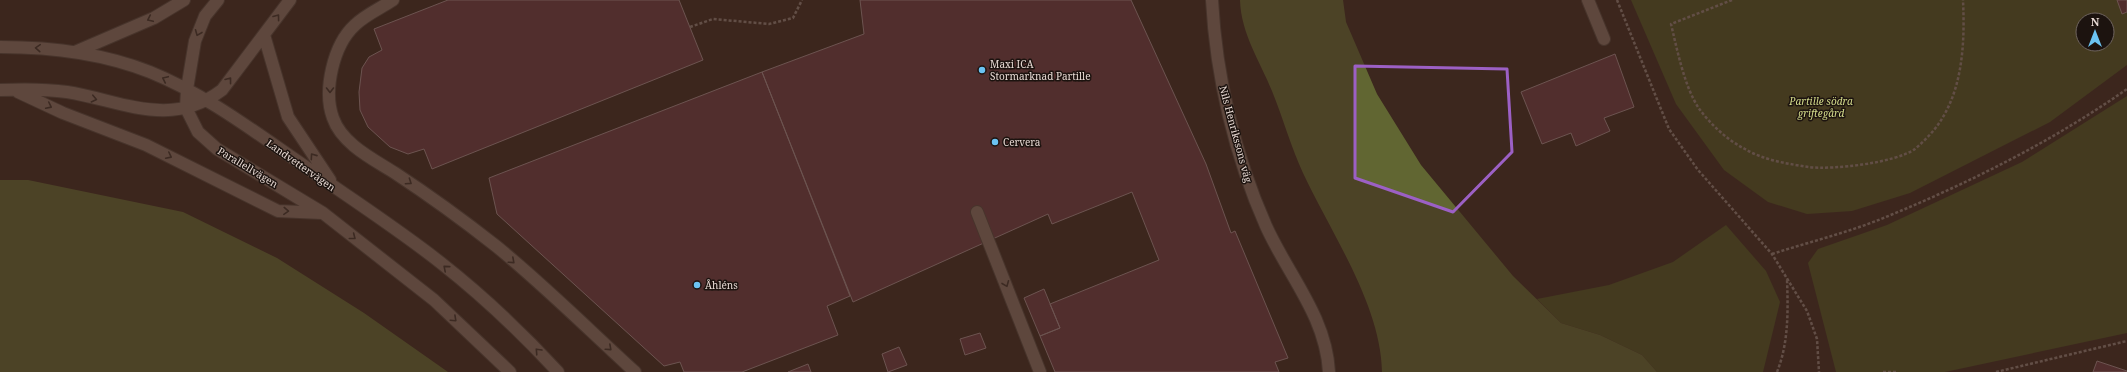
<svg xmlns="http://www.w3.org/2000/svg" width="2127" height="372" viewBox="0 0 2127 372" font-family="'Noto Serif',serif">
<rect width="100%" height="100%" fill="#3c271e"/>
<path fill="#4e5222" fill-rule="evenodd" d="M 1631,0 L 2127,0 L 2127,65 L 2050,122 L 1910,193 L 1852,211 L 1807,214 L 1768,202 L 1724,170 L 1676,104 ZM 2083,20 L 2107,20 L 2107,44 L 2083,44 Z
M 2127,96 L 2127,333 L 1945,372 L 1836,372 L 1808,263 L 1818,249 L 1887,225 L 2022,162 Z
M 1726,225 L 1766,271 L 1780,302 L 1763,372 L 1657,372 L 1642,355 L 1600,335 L 1561,323 L 1537,299 L 1609,285 L 1673,262 Z"/>
<path fill="#616632" d="M 1240,0 L 1343,0 L 1346,22 L 1377,94 L 1421,165 L 1513,276 L 1561,323 L 1600,335 L 1642,355 L 1657,372 L 1382,372 C 1381,305 1331,233 1303,173 C 1291,147 1283,118 1272,91 C 1260,61 1241,34 1240,0 Z
M 0,180 L 28,180 L 183,212 L 277,258 L 364,313 L 448,372 L 0,372 Z"/>
<path fill="#6c3841" stroke="#a68a8d" d="M 448,0 L 679,0 L 703,60 L 432,169 L 424,149 L 408,154 L 390,147 L 368,127 L 360,110 L 359,92 L 362,68 L 369,57 L 382,50 L 374,29 Z
M 860,0 L 1131,0 L 1206,164 L 1231,233 L 1235,231 L 1288,358 L 1275,362 L 1279,372 L 1055,372 L 1040,336 L 1060,328 L 1050,304 L 1159,260 L 1132,192 L 1052,224 L 1048,214 L 853,302 L 762,72 L 864,34 Z
M 2117,0 L 2127,0 L 2127,12 L 2122,14 Z
M 1615,54 L 1634,107 L 1604,118 L 1610,131 L 1576,146 L 1571,133 L 1542,144 L 1521,92 Z
M 762,72 L 850,296 L 827,306 L 838,335 L 742,372 L 684,372 L 680,362 L 664,366 L 497,214 L 489,178 Z
M 1044,289 L 1060,328 L 1040,336 L 1024,298 Z
M 980,333 L 986,348 L 965,355 L 960,339 Z
M 899,347 L 907,365 L 888,372 L 882,354 Z
M 2097,361 L 2127,371 L 2127,372 L 2093,372 Z
M 808,364 L 811,372 L 788,372 Z"/>
<g fill="none" stroke-linecap="round" stroke-linejoin="round">
<g stroke="#55453d" stroke-width="14">
<path id="lane" d="M 393,0 C 381,8 365,15 355,25 C 333,45 323,91 333,118 C 342,144 373,159 395,173 C 430,196 463,220 496,246 C 544,285 589,330 635,372
M 1588,0 L 1604,39
M 977,212 L 1040,372"/>
</g>
<g stroke="#55453d" stroke-width="14">
<path id="street" d="M 1212,0 C 1216,77 1235,156 1266,226 C 1288,275 1326,316 1329,372"/>
</g>
<g stroke="#55453d" stroke-width="14">
<path id="secondary" d="M 218,0 L 205,16 L 195,41 L 187,89 L 186,108 L 198,132 L 217,149 L 323,213 L 434,300 L 510,372
M 264,35 L 288,117 L 330,180
M 0,47 C 51,47 102,53 150,72 C 207,95 256,133 306,167 C 351,199 398,229 441,263 C 483,296 522,333 558,372
M 75,52 L 154,18 L 184,0
M 0,90 C 22,89 46,89 67,92 C 123,101 170,129 222,90 L 290,0
M 18,92 L 63,113 L 146,145 L 278,211 L 322,213"/>
</g>
<path stroke="#917f78" stroke-width="2.5" stroke-dasharray="3 2" stroke-linecap="butt" d="M 1617,0 L 1669,129 L 1698,170 L 1772,254 L 1807,311 L 1817,339 L 1819,372
M 1732,0 L 1671,24 C 1677,49 1684,85 1698,107 C 1709,123 1727,140 1745,149 C 1763,160 1788,164 1809,167 C 1833,170 1895,163 1915,149 C 1921,144 1929,136 1934,130 C 1963,94 1965,44 1963,0
M 690,27 L 713,19 L 769,24 L 793,18 L 802,0
M 1772,254 C 1806,243 1842,234 1876,221 C 1963,186 2050,143 2127,89
M 1777,372 C 1789,342 1788,310 1787,278
M 1883,372 L 1898,372
M 1996,372 L 2127,341"/>
<use href="#lane" stroke="#887065" stroke-width="12"/>
<use href="#street" stroke="#887065" stroke-width="12"/>
<use href="#secondary" stroke="#887065" stroke-width="12"/>
</g>
<defs><path id="oneway-chevron" d="M-2-3.5L2.5 0L-2 3.5" fill="none" stroke-width="1.6" stroke-linecap="round" stroke-linejoin="round"/></defs>
<g stroke="#3c2f29">
<use href="#oneway-chevron" transform="translate(277 17) rotate(-53)"/>
<use href="#oneway-chevron" transform="translate(150 19) rotate(155)"/>
<use href="#oneway-chevron" transform="translate(198 33) rotate(112)"/>
<use href="#oneway-chevron" transform="translate(38 48) rotate(-176)"/>
<use href="#oneway-chevron" transform="translate(165 79) rotate(-155)"/>
<use href="#oneway-chevron" transform="translate(229 80) rotate(-52)"/>
<use href="#oneway-chevron" transform="translate(330 90) rotate(90)"/>
<use href="#oneway-chevron" transform="translate(94 99) rotate(13)"/>
<use href="#oneway-chevron" transform="translate(49 106) rotate(26)"/>
<use href="#oneway-chevron" transform="translate(169 156) rotate(27)"/>
<use href="#oneway-chevron" transform="translate(313 156) rotate(-125)"/>
<use href="#oneway-chevron" transform="translate(409 182) rotate(34)"/>
<use href="#oneway-chevron" transform="translate(286 211) rotate(3)"/>
<use href="#oneway-chevron" transform="translate(353 237) rotate(38)"/>
<use href="#oneway-chevron" transform="translate(512 261) rotate(42)"/>
<use href="#oneway-chevron" transform="translate(446 268) rotate(-139)"/>
<use href="#oneway-chevron" transform="translate(1006 284) rotate(68)"/>
<use href="#oneway-chevron" transform="translate(454 319) rotate(43)"/>
<use href="#oneway-chevron" transform="translate(609 348) rotate(42)"/>
<use href="#oneway-chevron" transform="translate(538 351) rotate(-133)"/>
</g>
<path d="M0 0H2127V372H0ZM 1355,66 L 1507,69 L 1512,152 L 1453,212 L 1355,178 Z" fill="#3c271e" fill-opacity=".55" fill-rule="evenodd"/>
<path fill="none" stroke="#9c60c5" stroke-width="3" stroke-linejoin="round" d="M 1355,66 L 1507,69 L 1512,152 L 1453,212 L 1355,178 Z"/>
<g fill="#6bc3f2" stroke="#1c130f" stroke-width="1.5">
<circle cx="982" cy="70" r="4"/>
<circle cx="995" cy="142" r="4"/>
<circle cx="697" cy="285" r="4"/>
</g>
<g text-anchor="middle" stroke-width="3" stroke-linejoin="round" paint-order="stroke">
<g font-size="10" fill="#e8dad4" stroke="#1c130f" text-anchor="start">
<text x="990" y="68">Maxi ICA<tspan x="990" dy="12">Stormarknad Partille</tspan></text>
<text x="1003" y="146">Cervera</text>
<text x="705" y="289">Åhléns</text>
</g>
<g font-size="10" font-style="italic" fill="#d5dd8c" stroke="#1c130f">
<text x="1821" y="105">Partille södra<tspan x="1821" dy="12">griftegård</tspan></text>
</g>
<g font-size="10" fill="#e8dad4" stroke="#1c130f">
<text transform="translate(1236 134) rotate(75)" y="4">Nils Henrikssons väg</text>
<text transform="translate(301 165) rotate(35)" y="4">Landvettervägen</text>
<text transform="translate(248 167) rotate(31)" y="4">Parallellvägen</text>
</g>
</g>
<g transform="translate(2095 32)"><circle r="19" fill="#1c130f" stroke="#6e635e"/>
<path d="M0-3L7 15L0 10L-7 15Z" fill="#6bc3f2"/>
<text y="-6" font-size="11" font-weight="bold" text-anchor="middle" fill="#e8dad4">N</text>
</g>
</svg>
